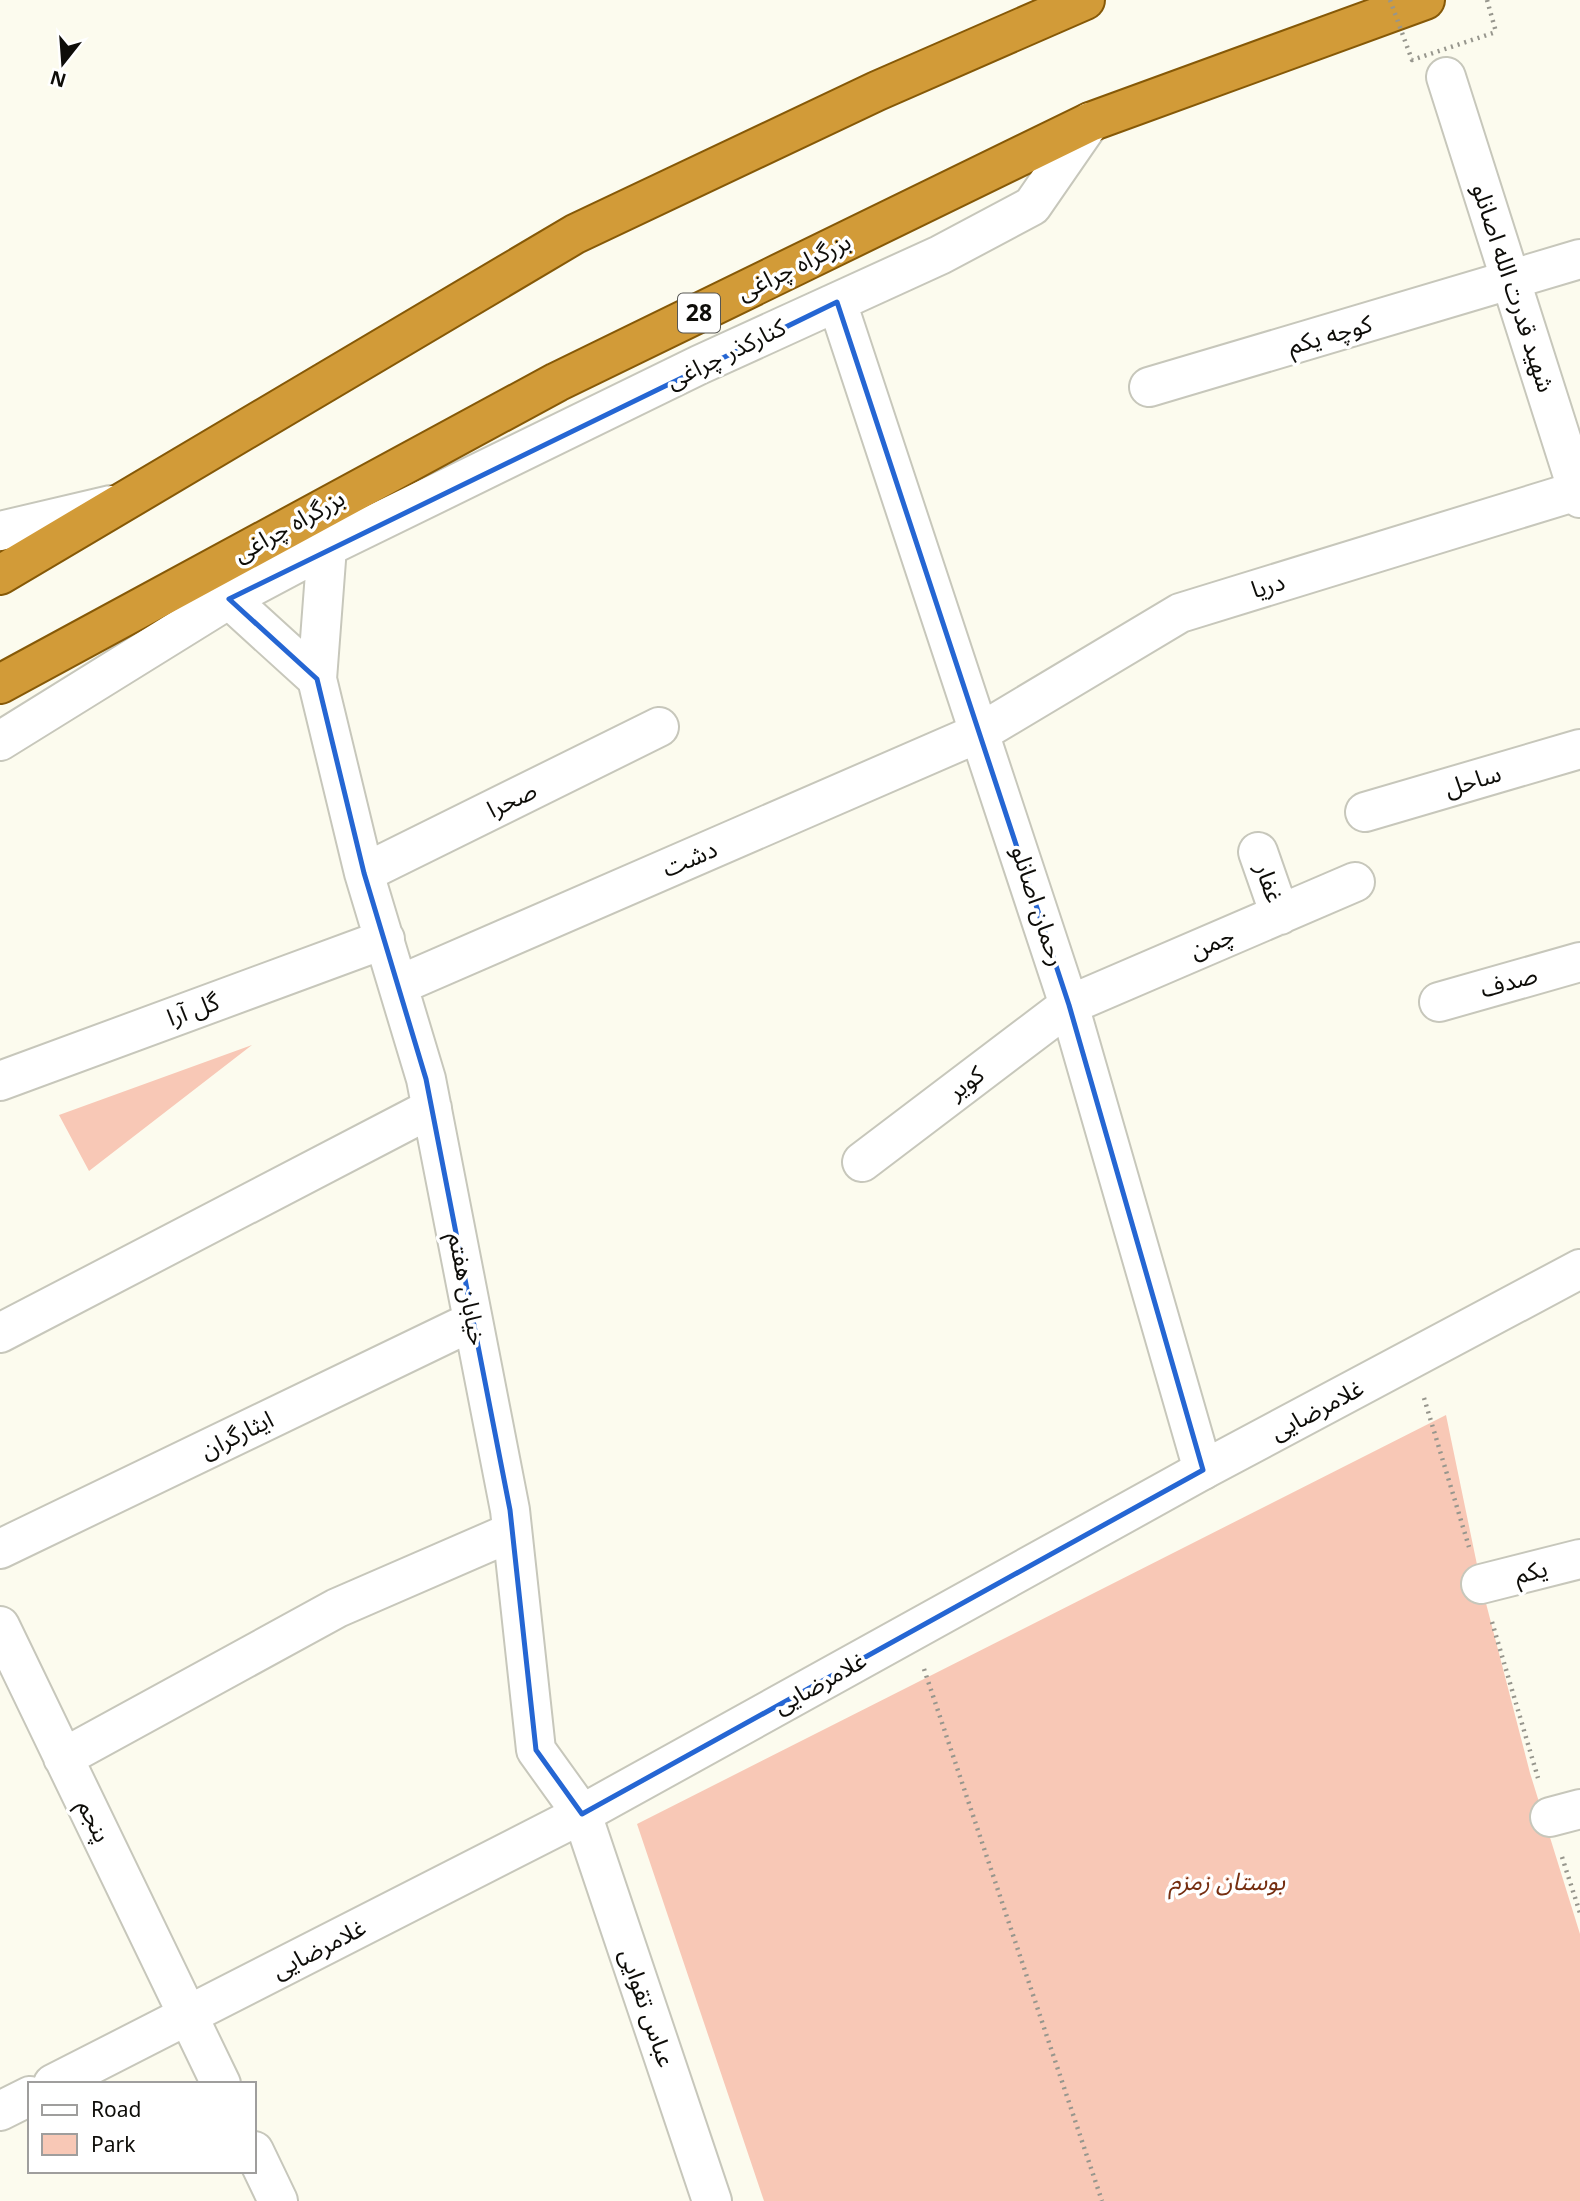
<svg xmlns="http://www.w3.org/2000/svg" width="1580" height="2201" viewBox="0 0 1580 2201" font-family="Georgia,'Noto Sans Arabic',serif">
<rect width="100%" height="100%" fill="#fcfbee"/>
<path fill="#f8c8b6" d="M 252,1045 L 89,1171 L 59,1115 Z
M 1446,1415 L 1481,1584 L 1530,1773 L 1580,1934 L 1580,2201 L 764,2201 L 637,1824 Z"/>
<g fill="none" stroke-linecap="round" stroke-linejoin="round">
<g stroke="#c7c7bb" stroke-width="42">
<path id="minor" d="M 837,302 L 1069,1005 L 1203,1470
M 1149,387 L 1580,259
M 327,547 L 317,679 L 364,873 L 426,1079 L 510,1510 L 536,1750 L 582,1814
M 229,599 L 317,679
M 0,741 L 229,599 L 327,547 L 699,365 L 940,255 L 1032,206 L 1090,122
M 1365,812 L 1580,749
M 1258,852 L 1280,915
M 364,873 L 659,727
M 399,985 L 981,732 L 1180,613 L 1580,490
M 1439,1002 L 1580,962
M 0,1081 L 385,939
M 862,1162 L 1069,1005 L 1355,882
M 0,1333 L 432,1108
M 0,1549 L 473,1321
M 1481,1584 L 1580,1559
M 0,1626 L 221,2084
M 63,1758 L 337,1608 L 512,1532
M 1550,1817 L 1580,1809
M 254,2151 L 278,2201"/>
</g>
<g stroke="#c7c7bb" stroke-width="42">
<path id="tertiary" d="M 1446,77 L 1580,498
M 582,1814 L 712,2201"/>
</g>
<g stroke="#c7c7bb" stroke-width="42">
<path id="secondary" d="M 0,531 L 111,505
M 53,2084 L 582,1814 L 1203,1470 L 1580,1269
M 0,2111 L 30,2096"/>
</g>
<g stroke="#865907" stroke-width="42">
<path id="trunk" d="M 0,575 L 575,234 L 877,91 L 1085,0
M 0,684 L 557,382 L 1090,122 L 1425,0"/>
</g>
<path stroke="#97968d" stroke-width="4.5" stroke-dasharray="2 5" stroke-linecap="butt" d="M 1487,0 L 1496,32
M 1424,1398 L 1469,1547
M 1492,1622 L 1538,1778
M 924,1669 L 1102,2201
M 1562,1857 L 1580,1913"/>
<use href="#minor" stroke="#fff" stroke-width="38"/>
<use href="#tertiary" stroke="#fff" stroke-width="38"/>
<use href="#secondary" stroke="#fff" stroke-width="38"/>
<use href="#trunk" stroke="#d29b38" stroke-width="38"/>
<path stroke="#97968d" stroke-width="4.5" stroke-dasharray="2 5" stroke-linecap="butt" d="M 1390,0 L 1412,60 L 1496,32"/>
</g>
<path fill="none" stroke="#2566d3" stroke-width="5" stroke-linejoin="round" d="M 837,302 L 1069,1005 L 1203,1470 L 582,1814 L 536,1750 L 510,1510 L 426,1079 L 364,873 L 317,679 L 229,599 Z"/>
<g text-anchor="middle" stroke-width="7" stroke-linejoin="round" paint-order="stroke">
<rect fill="#fff" stroke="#565653" stroke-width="2" x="678" y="293.5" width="42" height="39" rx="5"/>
<g font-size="23" font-weight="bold" fill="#0e0d09">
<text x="699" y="321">28</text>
</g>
<g font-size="24" fill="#0e0d09" stroke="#fff">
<text transform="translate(794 267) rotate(-26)" y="8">بزرگراه چراغی</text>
<text transform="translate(1513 288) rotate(72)" y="8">شهید قدرت الله اصانلو</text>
<text transform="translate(1330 335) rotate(-16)" y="8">کوچه یکم</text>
<text transform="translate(726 354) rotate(-26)" y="8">کنارکذر چراغی</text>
<text transform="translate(289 526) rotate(-29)" y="8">بزرگراه چراغی</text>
<text transform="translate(1268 586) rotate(-17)" y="8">دریا</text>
<text transform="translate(1473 781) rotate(-17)" y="8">ساحل</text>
<text transform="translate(512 800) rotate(-26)" y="8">صحرا</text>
<text transform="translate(690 859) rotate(-23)" y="8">دشت</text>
<text transform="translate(1269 883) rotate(71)" y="8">غفار</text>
<text transform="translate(1038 906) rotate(72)" y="8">رحمان اصانلو</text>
<text transform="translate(1212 943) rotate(-23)" y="8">چمن</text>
<text transform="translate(1509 982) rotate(-16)" y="8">صدف</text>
<text transform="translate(193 1010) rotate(-20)" y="8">گل آرا</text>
<text transform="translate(966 1083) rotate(-37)" y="8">کویر</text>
<text transform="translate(467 1289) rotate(79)" y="8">خیابان هفتم</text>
<text transform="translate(1317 1410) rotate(-28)" y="8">غلامرضایی</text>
<text transform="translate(237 1435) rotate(-26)" y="8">ایثارگران</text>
<text transform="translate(1531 1572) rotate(-14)" y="8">یکم</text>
<text transform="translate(820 1683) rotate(-29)" y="8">غلامرضایی</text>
<text transform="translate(94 1821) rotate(64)" y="8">پنجم</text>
<text transform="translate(319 1949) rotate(-27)" y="8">غلامرضایی</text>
<text transform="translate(647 2008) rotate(71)" y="8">عباس تقوایی</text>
</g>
<g font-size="24" font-style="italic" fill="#752e10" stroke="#fff">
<text x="1227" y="1890">بوستان زمزم</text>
</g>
</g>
<rect x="28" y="2082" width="228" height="91" fill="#ffffff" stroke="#9f9e9d" stroke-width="2"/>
<rect x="42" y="2105" width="35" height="10" fill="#ffffff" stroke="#9f9e9d" stroke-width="2"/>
<text x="91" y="2117" font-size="21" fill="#0e0d09">Road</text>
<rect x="42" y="2134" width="35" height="21" fill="#f8c8b6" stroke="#9f9e9d" stroke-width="2"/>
<text x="91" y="2152" font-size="21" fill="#0e0d09">Park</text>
<g transform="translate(63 63) rotate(197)" stroke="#ffffff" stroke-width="5" paint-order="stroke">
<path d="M0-5L12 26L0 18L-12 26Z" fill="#0e0d09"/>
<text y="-10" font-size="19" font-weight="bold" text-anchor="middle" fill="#0e0d09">N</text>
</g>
</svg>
